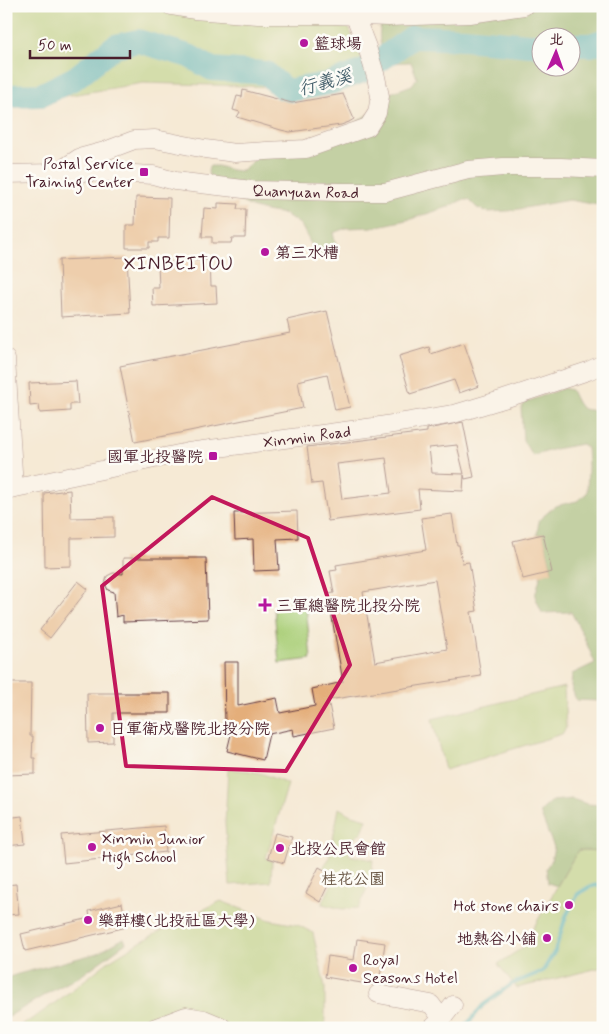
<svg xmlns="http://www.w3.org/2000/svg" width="609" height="1034" viewBox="0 0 609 1034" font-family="Mynerve,'LXGW WenKai TC',sans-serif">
<rect width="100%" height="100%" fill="#fdfcf7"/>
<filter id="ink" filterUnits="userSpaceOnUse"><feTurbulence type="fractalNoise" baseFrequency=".02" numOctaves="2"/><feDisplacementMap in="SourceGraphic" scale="10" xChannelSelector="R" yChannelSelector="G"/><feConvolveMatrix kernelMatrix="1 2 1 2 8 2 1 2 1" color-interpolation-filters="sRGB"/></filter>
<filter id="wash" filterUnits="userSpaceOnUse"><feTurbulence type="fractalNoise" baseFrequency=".0096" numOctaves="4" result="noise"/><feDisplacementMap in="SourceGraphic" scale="20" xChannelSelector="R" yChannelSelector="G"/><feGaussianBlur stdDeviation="1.12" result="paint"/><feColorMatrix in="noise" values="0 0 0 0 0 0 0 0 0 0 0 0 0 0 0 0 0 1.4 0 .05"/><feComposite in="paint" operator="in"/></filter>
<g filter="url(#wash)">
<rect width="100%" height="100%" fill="#f5ead5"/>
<path fill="#abcf79" stroke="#7a7752" d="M 6,6 L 96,6 L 348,26 L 370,76 L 301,95 L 276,87 L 143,83 L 6,106 Z
M 306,605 L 311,659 L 279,663 L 274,609 Z
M 564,687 L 566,728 L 562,734 L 445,770 L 432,719 Z
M 228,769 L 249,771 L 263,774 L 288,784 L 266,858 L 272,861 L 271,882 L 230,885 L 225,824 Z
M 339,808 L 349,814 L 367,819 L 362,832 L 351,841 L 349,855 L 373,860 L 371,878 L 359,908 L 342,909 L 322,904 L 336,875 L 323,867 L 329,859 Z
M 578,850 L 603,851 L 603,967 L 517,988 L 498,964 L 522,948 Z
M 221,901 L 270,920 L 298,925 L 313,933 L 325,987 L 325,1028 L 231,1028 L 160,1019 L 142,1028 L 17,1028 C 50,1009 79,984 109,961 C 145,938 183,919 221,901 Z"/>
<path fill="#88b269" stroke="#69684a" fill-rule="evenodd" d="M 543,6 L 603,6 L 603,204 L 598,205 L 569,200 L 508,211 L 489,212 L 477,208 L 469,200 L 462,200 L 448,207 L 411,219 L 374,227 L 346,228 L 333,233 L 339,257 L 335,259 L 316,254 L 301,225 L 285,214 L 265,211 L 251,207 L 228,195 L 210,179 L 208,172 L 209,166 L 218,166 L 231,170 L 241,171 L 252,162 L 265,145 L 310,138 L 351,127 L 362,118 L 381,108 L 385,95 L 412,85 L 417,78 L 411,62 L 389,63 C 381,49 377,39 381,24 L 522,11 ZM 542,38 L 572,38 L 572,68 L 542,68 Z
M 564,388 L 571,390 C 580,409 580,412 603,409 L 603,431 L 601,433 L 603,453 L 603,699 L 598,701 L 576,700 L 571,686 L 572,674 L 595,663 L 582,633 L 571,612 L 542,613 L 535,596 L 541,574 L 552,571 L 543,534 L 537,535 L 539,520 L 555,506 L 577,501 L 587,493 L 588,467 L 587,448 L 582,444 L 555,449 L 533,456 L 523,441 L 521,408 L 526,402 Z
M 572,799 L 587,804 L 603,805 L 603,851 L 578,850 L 557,886 L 548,883 L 546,868 L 551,861 L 554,847 L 548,833 L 540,812 L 552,801 Z
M 124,938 L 126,943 L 82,975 L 48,993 L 6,1018 L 6,978 L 18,974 L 98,953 Z"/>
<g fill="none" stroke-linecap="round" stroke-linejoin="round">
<path stroke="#3dadb9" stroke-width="4" d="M 463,1028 L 471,1020 L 483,1005 L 512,984 L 543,971 L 555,951 L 566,916 L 578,894 L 589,887 L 597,885 L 603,887"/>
<path stroke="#3dadb9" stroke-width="24" d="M 572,45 L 591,45 L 603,41
M 6,96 L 41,95 L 75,78 L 115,46 L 138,41 L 189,56 L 212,69 L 266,73 L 286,91 L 331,83 L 366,70 L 413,37 L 464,39 L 529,45 L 542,45"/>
</g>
<g id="blocks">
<path fill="#e4ae7a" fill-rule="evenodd" d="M 243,90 L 292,103 L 343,94 L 354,119 L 349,122 L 341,125 L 290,132 L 281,130 L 237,117 L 240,112 L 233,110 L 237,96 L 242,97 Z
M 136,197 L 170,198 L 169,238 L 158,238 L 158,242 L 149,242 L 149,248 L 126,248 L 126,225 L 135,225 Z
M 218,203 L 238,204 L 237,209 L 246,209 L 245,238 L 232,238 L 231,243 L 212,243 L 212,237 L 202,237 L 204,208 L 218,209 Z
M 127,257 L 130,313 L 61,317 L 59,260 Z
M 210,260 L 211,286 L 216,286 L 217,303 L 153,306 L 152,288 L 159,288 L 158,263 Z
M 327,311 L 350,407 L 335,410 L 327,374 L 298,381 L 303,408 L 135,442 L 120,366 L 290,333 L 287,320 Z
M 464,343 L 479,386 L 459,393 L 454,380 L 410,394 L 399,356 L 429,347 L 431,354 Z
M 76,381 L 78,404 L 70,404 L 70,411 L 40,413 L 39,405 L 30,406 L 29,383 Z
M 463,422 L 474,477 L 465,479 L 464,475 L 463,491 L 418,489 L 420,509 L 328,521 L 322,483 L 312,484 L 307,447 L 427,432 L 427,429 ZM 457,445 L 464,474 L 432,473 L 429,448 ZM 386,458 L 391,493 L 342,499 L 337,464 Z
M 70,490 L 71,518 L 114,517 L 114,537 L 71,538 L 71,566 L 45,567 L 44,493 Z
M 297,511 L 298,538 L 277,539 L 279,570 L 254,571 L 253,539 L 235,540 L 234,513 Z
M 452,514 L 457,545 L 459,545 L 462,563 L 469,562 L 477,611 L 471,612 L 481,676 L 328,700 L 334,728 L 294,736 L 293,729 L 269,734 L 263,760 L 227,751 L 233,726 L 225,726 L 224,662 L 238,662 L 238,706 L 277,698 L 280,713 L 315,706 L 312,689 L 343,682 L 328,594 L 334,593 L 330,571 L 337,570 L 336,565 L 426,550 L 421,518 ZM 435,580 L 447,649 L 375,662 L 363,592 Z
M 543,534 L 552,572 L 523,579 L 513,541 Z
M 123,558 L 206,558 L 208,619 L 123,622 L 123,615 L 116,617 L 114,592 L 108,590 L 105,584 L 107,576 L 113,573 L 123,574 Z
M 78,581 L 88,589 L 50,638 L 40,630 Z
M 6,683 L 31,683 L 30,736 L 33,736 L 32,758 L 35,758 L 35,774 L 6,775 Z
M 87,693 L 170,693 L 170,713 L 113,713 L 113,742 L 88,743 Z
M 22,816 L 25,844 L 6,846 L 6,818 Z
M 164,826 L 166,852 L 64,863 L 61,835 Z
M 275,833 L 292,837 L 284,863 L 268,858 Z
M 319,867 L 333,875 L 320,902 L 306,893 Z
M 16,884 L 19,914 L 6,915 L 6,885 Z
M 122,903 L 127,927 L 25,951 L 21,934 L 90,918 L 89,911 Z
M 357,939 L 385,943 L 379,984 L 374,985 L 325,977 L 328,956 L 354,960 Z"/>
</g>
</g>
<g filter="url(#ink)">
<use href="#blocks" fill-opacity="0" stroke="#643d44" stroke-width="1"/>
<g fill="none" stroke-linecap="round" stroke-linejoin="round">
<g stroke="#643d44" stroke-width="19">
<g id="minor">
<path d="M 171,6 L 194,10 L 258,15 L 332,15 L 389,17 L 470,14 L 524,6"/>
<path id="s1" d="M 6,174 L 99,172 L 153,175 L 175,181 L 252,190 L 341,192 L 385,192 L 468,170 L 503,167 L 561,167 L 603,169"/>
<path d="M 55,174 L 79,158 L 105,151 L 134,140 L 155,139 L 205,149 L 235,153 L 266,151 L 306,149 L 368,127 L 377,113 L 380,96 L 376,77 L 367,47 L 351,6"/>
<path d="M 6,359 L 14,488"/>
<path id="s2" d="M 6,490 L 188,452 L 374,427 L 454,414 L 504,399 L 588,371 L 603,364"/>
<path d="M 378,994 L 431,1004 L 442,1019"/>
<path d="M 154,1028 L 186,1016 L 204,1019 L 221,1026 L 223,1028"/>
<path d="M 432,1028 L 442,1019 L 453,1005"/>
</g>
</g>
<use href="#minor" stroke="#fff" stroke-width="18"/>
</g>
</g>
<path d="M0 0H609V1034H0ZM 212,497 L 308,538 L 350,665 L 286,771 L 126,766 L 102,586 Z" fill="#f5ead5" fill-opacity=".55" fill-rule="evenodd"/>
<path fill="none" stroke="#c2185b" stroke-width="4" stroke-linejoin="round" d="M 212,497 L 308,538 L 350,665 L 286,771 L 126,766 L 102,586 Z"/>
<g fill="#b5179e" stroke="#fdfcf7" stroke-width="2">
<circle cx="304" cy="43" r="5"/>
<rect x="139" y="167" width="10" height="10" rx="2.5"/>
<circle cx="265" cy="252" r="5"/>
<rect x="208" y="451" width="10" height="10" rx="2.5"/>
<path d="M262.5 597.5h5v5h5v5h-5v5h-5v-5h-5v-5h5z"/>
<circle cx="100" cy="728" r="5"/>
<circle cx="92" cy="847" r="5"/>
<circle cx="280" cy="848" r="5"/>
<circle cx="569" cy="905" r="5"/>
<circle cx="88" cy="920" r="5"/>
<circle cx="547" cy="938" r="5"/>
<circle cx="353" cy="968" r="5"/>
</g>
<g text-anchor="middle" stroke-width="5" stroke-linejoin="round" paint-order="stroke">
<g font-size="16" fill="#4a1f2b" stroke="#fdfcf7" text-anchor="start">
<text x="314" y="49">籃球場</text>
<text x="134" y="169" text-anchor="end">Postal Service<tspan x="134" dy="18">Training Center</tspan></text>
<text x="275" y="258">第三水槽</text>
<text x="203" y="462" text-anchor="end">國軍北投醫院</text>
<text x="276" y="611">三軍總醫院北投分院</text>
<text x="110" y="734">日軍衛戍醫院北投分院</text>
<text x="102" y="844">Xinmin Junior<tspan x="102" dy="18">High School</tspan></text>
<text x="290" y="854">北投公民會館</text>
<text x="559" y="911" text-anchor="end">Hot stone chairs</text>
<text x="98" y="926">樂群樓(北投社區大學)</text>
<text x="537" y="944" text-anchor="end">地熱谷小舖</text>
<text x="363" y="965">Royal<tspan x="363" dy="18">Seasons Hotel</tspan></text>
</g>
<g font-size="16" fill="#4a1f2b" stroke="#fdfcf7">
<text dy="6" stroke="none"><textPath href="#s1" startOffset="301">Quanyuan Road</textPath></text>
<text dy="6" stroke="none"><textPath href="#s2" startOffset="306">Xinmin Road</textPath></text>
</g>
<g font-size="16" fill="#675442" stroke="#fdfcf7">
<text x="353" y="884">桂花公園</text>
</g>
<g font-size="18" font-style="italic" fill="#445f6b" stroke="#fdfcf7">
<text transform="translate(325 82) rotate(-15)" y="6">行義溪</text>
</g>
<g font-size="19" letter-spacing="1" fill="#4a1f2b" stroke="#fdfcf7">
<text x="179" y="270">XINBEITOU</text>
</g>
</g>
<rect width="609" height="1034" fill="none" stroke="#fdfcf7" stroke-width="25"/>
<g transform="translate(556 52) rotate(2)"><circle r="24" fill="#fdfcf7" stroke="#b5a4a5"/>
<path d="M0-4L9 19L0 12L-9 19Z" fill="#b5179e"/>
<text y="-8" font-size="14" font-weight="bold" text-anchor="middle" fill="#4a1f2b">北</text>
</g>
<path d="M30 50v8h100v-8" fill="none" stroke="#4a1f2b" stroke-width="2.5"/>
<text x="38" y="50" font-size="15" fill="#4a1f2b" stroke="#fdfcf7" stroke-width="4" paint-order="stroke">50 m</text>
</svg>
